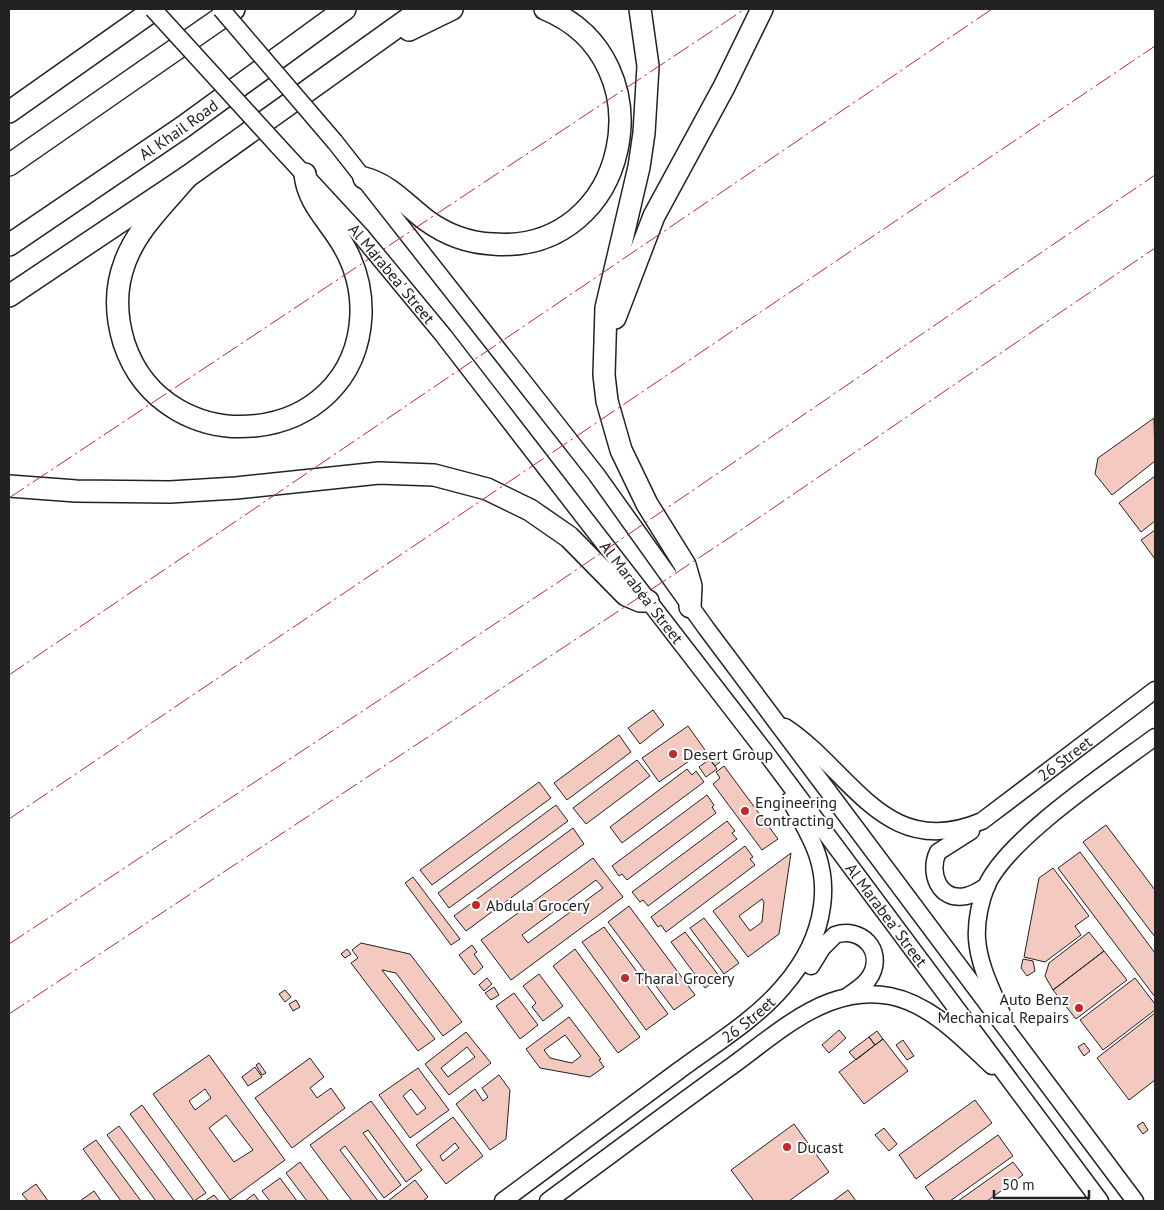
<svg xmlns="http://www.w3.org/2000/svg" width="1164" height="1210" viewBox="0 0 1164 1210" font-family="'PT Sans',sans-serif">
<rect width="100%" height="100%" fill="#fff"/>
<path fill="#f3c9c0" stroke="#222" fill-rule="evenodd" d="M 1154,418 L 1155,461 L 1112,495 L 1095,474 L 1098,458 Z
M 1155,476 L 1155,521 L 1141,532 L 1119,503 Z
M 1155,530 L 1155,559 L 1141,540 Z
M 653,710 L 664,725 L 640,744 L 628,728 Z
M 688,726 L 705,750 L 659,782 L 642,758 Z
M 619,735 L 631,752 L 567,800 L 554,783 Z
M 717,757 L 720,762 L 715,766 L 711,761 Z
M 710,759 L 717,769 L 706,777 L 699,767 Z
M 637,760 L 650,776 L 586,824 L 573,808 Z
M 724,766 L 778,839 L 762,850 L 713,784 L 720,778 L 716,772 Z
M 687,769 L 692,775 L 696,771 L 704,782 L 622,843 L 610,827 Z
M 539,782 L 551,798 L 432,885 L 420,870 Z
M 707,795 L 714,805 L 712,807 L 716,813 L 627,880 L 622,874 L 619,876 L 612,866 Z
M 556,805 L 568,821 L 449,908 L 438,893 Z
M 727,821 L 735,831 L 732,833 L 737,839 L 648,906 L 643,900 L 640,902 L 632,892 Z
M 1106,825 L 1155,890 L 1155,937 L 1083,842 Z
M 573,828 L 584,844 L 466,931 L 454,916 Z
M 745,846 L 753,857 L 750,859 L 755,865 L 666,932 L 661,925 L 658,927 L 651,917 Z
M 1080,852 L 1155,953 L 1155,997 L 1058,868 Z
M 791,853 L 779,934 L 748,957 L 713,911 ZM 762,899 L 764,902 L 762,922 L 750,931 L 739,916 Z
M 593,858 L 623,897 L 511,980 L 481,940 ZM 596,880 L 603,888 L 528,943 L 522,935 Z
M 1053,868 L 1089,916 L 1075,926 L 1081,935 L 1045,962 L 1024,957 L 1039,878 Z
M 413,877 L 460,939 L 451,945 L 405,883 Z
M 629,906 L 695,995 L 674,1010 L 608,922 Z
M 704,918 L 739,963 L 724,974 L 690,928 Z
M 604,927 L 668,1014 L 646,1030 L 582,942 Z
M 685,932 L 720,977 L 705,988 L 671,942 Z
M 1089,932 L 1104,951 L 1053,990 L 1045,976 L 1049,963 Z
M 361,943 L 410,954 L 462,1022 L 443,1036 L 396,973 L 382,970 L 435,1039 L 418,1051 L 351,963 L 358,958 L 352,950 Z
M 472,945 L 477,952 L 474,954 L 483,967 L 474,975 L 459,955 Z
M 347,949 L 351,954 L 345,958 L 341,954 Z
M 575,949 L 640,1037 L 618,1053 L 553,966 Z
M 1104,951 L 1127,980 L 1076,1019 L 1053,990 Z
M 1023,959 L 1033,961 L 1035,971 L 1027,976 L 1021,968 Z
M 539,974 L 563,1006 L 543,1021 L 532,1007 L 536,1003 L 523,986 Z
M 487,978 L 492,984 L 484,991 L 479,985 Z
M 1135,978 L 1155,1004 L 1155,1010 L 1103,1050 L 1080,1020 Z
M 494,987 L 499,995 L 491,1000 L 485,993 Z
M 285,990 L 291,997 L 285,1002 L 279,994 Z
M 514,993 L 538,1025 L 520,1039 L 496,1006 Z
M 296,1000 L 300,1007 L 293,1011 L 289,1004 Z
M 1155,1013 L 1155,1080 L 1129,1100 L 1097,1058 Z
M 569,1017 L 601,1059 L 599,1060 L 604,1067 L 590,1077 L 540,1068 L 526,1049 ZM 565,1035 L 581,1056 L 572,1063 L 550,1058 L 544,1050 Z
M 839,1030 L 846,1038 L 829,1053 L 822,1045 Z
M 877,1031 L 883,1039 L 875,1045 L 869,1037 Z
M 466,1032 L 491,1063 L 449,1095 L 425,1064 ZM 467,1047 L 475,1057 L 448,1077 L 441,1068 Z
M 869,1037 L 875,1045 L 856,1060 L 849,1052 Z
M 883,1039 L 908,1071 L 864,1104 L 839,1072 Z
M 903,1040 L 914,1056 L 907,1060 L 896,1045 Z
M 1084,1043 L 1090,1051 L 1084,1056 L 1078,1047 Z
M 209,1055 L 285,1160 L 230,1200 L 153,1094 ZM 205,1089 L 211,1098 L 195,1110 L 189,1101 ZM 226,1115 L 253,1150 L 234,1162 L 209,1128 Z
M 310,1058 L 324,1077 L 310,1088 L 317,1098 L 331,1088 L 345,1108 L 292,1148 L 255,1098 Z
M 259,1063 L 266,1073 L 262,1075 L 256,1065 Z
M 255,1067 L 262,1077 L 248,1086 L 242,1077 Z
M 418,1068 L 449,1110 L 410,1138 L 379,1095 ZM 411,1089 L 426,1108 L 417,1115 L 403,1096 Z
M 499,1075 L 510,1090 L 506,1139 L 490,1150 L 456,1104 L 475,1089 L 483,1101 L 488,1097 L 482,1088 Z
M 975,1100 L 992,1123 L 916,1179 L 899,1155 Z
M 371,1101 L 422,1170 L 406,1182 L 368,1130 L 363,1133 L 401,1185 L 384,1198 L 345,1146 L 340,1150 L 378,1201 L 352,1201 L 310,1145 Z
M 142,1105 L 206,1193 L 194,1201 L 130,1114 Z
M 453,1117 L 483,1156 L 446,1184 L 416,1145 ZM 455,1143 L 459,1148 L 443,1161 L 440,1156 Z
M 1143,1122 L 1148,1130 L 1143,1134 L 1137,1126 Z
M 794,1124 L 829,1172 L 789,1201 L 754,1201 L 731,1170 Z
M 119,1126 L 175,1201 L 156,1201 L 107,1135 Z
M 884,1128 L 897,1144 L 889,1151 L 875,1135 Z
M 998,1135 L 1013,1156 L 950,1201 L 935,1201 L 925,1187 Z
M 96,1140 L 141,1201 L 121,1201 L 83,1149 Z
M 300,1162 L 329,1201 L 307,1201 L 286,1173 Z
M 1013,1162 L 1023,1175 L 987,1201 L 958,1201 Z
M 280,1178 L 297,1201 L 270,1201 L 262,1191 Z
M 415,1180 L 428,1197 L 423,1201 L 388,1201 Z
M 36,1184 L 48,1201 L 28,1201 L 22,1194 Z
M 848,1190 L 856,1201 L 833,1201 Z
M 94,1191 L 101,1201 L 80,1201 Z
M 254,1194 L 259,1201 L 245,1201 Z
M 214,1195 L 219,1201 L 205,1201 Z"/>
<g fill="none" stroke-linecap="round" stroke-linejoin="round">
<g stroke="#222" stroke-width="19">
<g id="secondary">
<path d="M 335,142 L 596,474 L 706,628 L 1135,1201"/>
<path id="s1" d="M 278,146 L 362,237 L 443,335 L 766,753 L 1100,1201"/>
<path id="s2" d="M 785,727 C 852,771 885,862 982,821 L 1155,690"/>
<path d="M 971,831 L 938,852 C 928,872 939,902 966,896 C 973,895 980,890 987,886"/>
<path d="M 811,966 L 822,948 L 835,935 C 861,926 884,950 871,975 C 866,985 856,990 848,996"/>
<path d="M 1002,1014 C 992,990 979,966 977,939 C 976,922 980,903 986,887 C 1005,840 1112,769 1155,737"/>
<path id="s3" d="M 503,1201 C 561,1158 619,1115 677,1072 C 713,1045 754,1021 783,987 C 803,964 818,937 822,906 C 828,863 810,836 790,800"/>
<path d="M 548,1201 C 608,1157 668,1112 729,1068 C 760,1046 793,1016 830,1002 C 849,995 870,992 890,996 C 931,1004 963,1039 992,1066"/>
</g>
</g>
<g stroke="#222" stroke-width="24">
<g id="highway">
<path d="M 640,9 L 648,66 L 644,133 L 639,167 L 606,308 L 604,375 L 607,401 L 621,450 L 647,504 L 685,565 L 691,586 L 690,607"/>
<path d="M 409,30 L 452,9"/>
<path d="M 9,112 L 155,9"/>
<path d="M 9,165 L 234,9"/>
<path d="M 187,177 C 165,203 137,229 125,262 C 115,288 116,317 124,343 C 165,467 355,449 361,315 C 362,284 353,258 336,234 C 323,215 307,198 305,174"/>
<path d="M 364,178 C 390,185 405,204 426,220 C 445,234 469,243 493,244 C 629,255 670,60 545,9"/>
<path id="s4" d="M 9,245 L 183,127 L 345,9"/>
<path d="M 9,296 L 187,177 L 422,9"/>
<path d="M 615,318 L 654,216 L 724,87 L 762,9"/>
<path d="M 9,486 L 76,491 L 170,492 L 236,488 L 379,473 L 434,475 L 487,489 L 530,510 L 569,537 L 626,595 L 640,601 L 648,601"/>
</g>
</g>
<use href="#secondary" stroke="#fff" stroke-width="16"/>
<use href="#highway" stroke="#fff" stroke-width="21"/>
<g stroke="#222" stroke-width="19" stroke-linecap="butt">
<path id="secondary-bridge" d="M 153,9 L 278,146
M 221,9 L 335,142"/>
</g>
<use href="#secondary-bridge" stroke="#fff" stroke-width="16"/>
<path stroke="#c62828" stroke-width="1" stroke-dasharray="18 4 2.5 4" stroke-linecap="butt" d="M 9,498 L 745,9
M 9,675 L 992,9
M 9,819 L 1155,46
M 9,944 L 557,583 L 1155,175
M 9,1014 L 732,536 L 1155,248"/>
</g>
<g fill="#c62828" stroke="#fff" stroke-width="2">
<circle cx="673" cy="754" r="5"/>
<circle cx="745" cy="811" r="5"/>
<circle cx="476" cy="905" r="5"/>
<circle cx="625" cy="978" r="5"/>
<circle cx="1079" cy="1008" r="5"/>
<circle cx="787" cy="1147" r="5"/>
</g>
<g text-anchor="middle" stroke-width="4" stroke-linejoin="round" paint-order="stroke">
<g font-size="16" fill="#222" stroke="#fff">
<text dy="6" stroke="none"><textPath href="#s4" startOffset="205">Al Khail Road</textPath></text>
<text dy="6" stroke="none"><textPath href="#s1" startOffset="171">Al Marabea' Street</textPath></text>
<text dy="6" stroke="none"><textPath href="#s1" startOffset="576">Al Marabea' Street</textPath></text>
<text dy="6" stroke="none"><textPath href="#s2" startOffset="339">26 Street</textPath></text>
<text dy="6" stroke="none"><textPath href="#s1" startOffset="981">Al Marabea' Street</textPath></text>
<text dy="6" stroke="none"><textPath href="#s3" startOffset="305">26 Street</textPath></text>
</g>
<g font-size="16" fill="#222" stroke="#fff" text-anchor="start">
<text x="683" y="760">Desert Group</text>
<text x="755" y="808">Engineering<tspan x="755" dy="18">Contracting</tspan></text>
<text x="486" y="911">Abdula Grocery</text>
<text x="635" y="984">Tharal Grocery</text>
<text x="1069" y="1005" text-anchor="end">Auto Benz<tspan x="1069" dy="18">Mechanical Repairs</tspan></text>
<text x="797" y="1153">Ducast</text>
</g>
</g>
<rect width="1164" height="1210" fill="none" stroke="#222222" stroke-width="20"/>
<path d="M994 1190v8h95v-8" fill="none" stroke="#222222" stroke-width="2.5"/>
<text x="1002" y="1190" font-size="15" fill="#222222" stroke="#ffffff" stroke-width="4" paint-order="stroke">50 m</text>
</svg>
